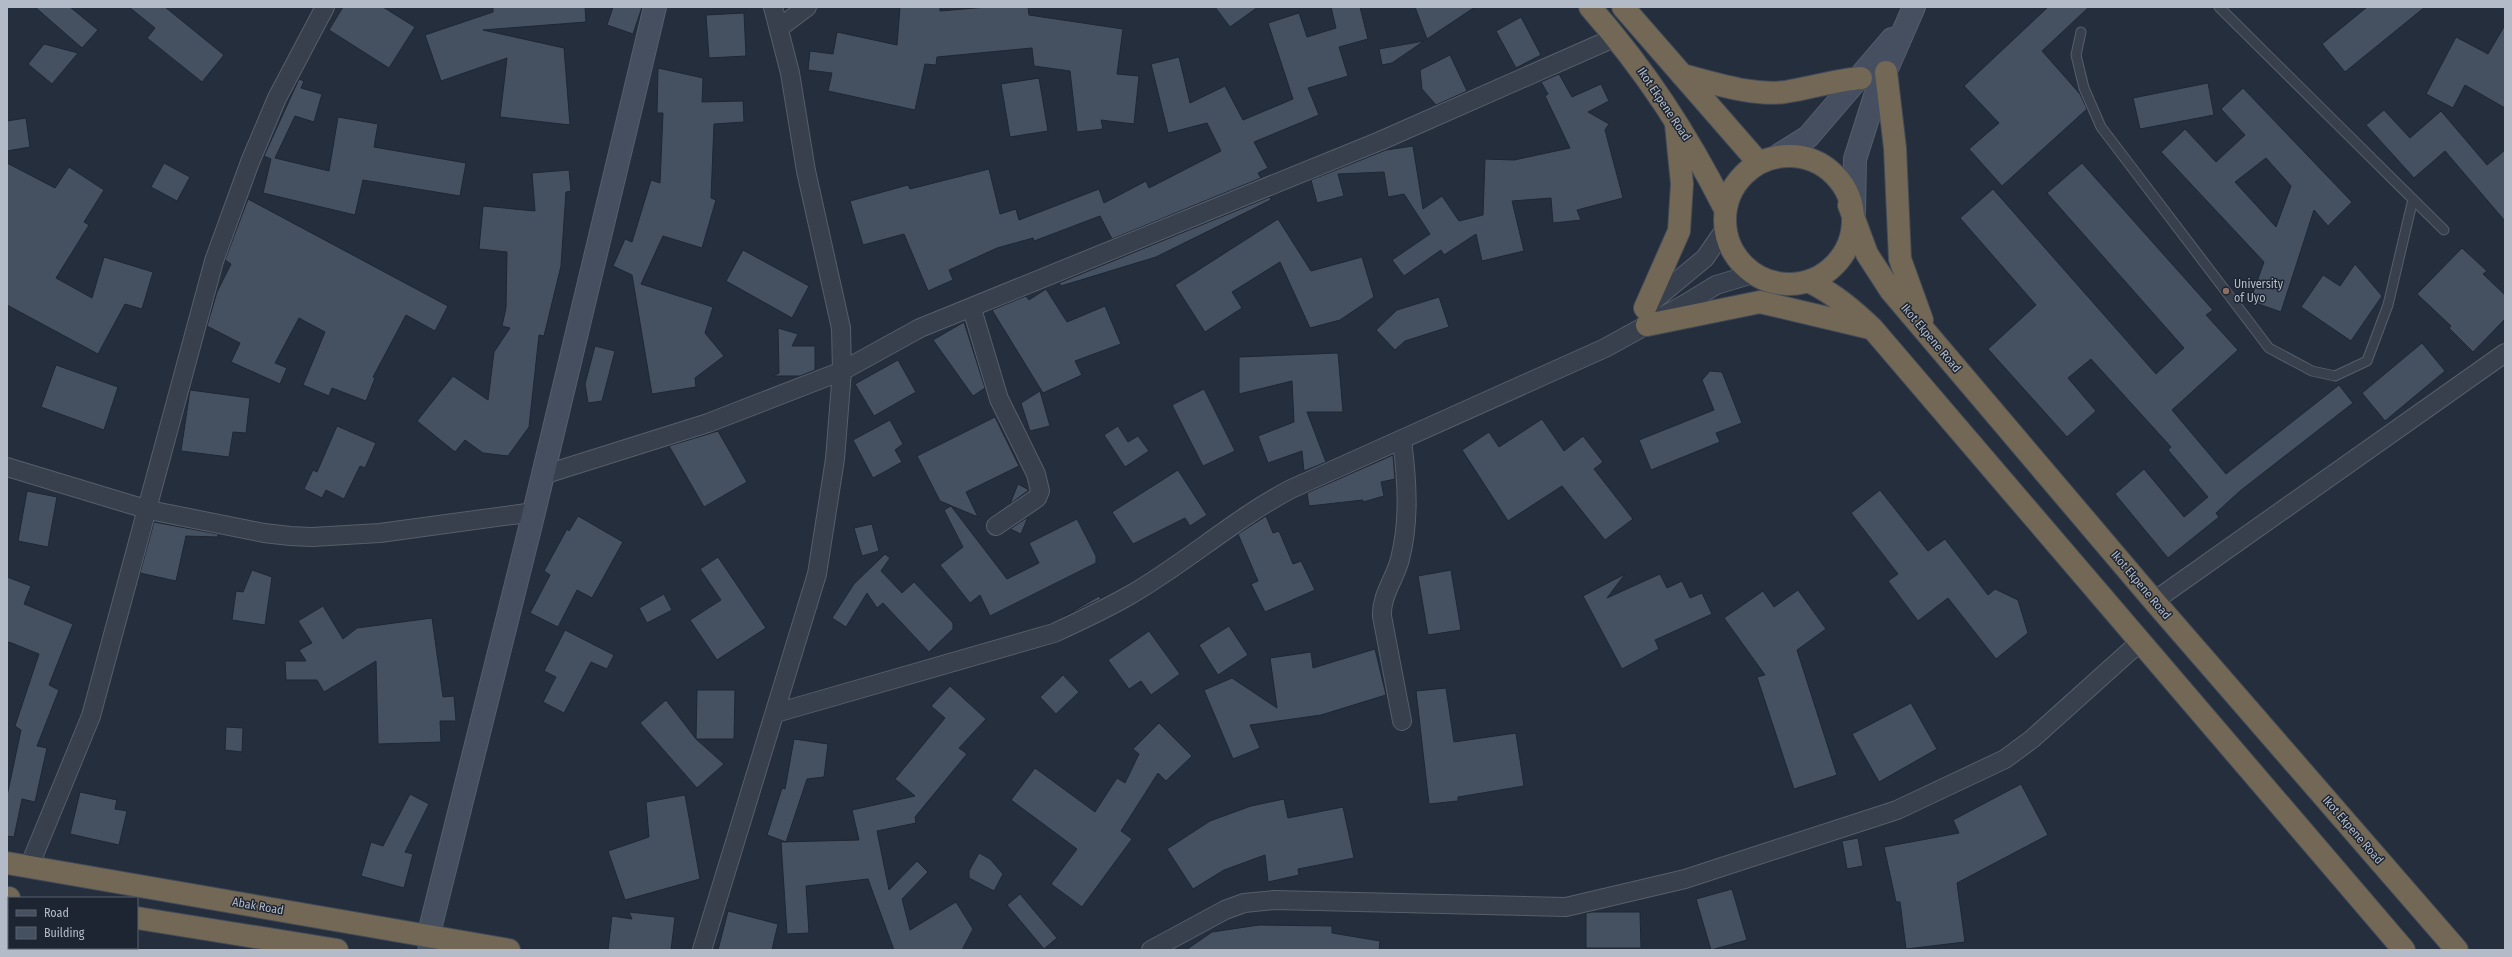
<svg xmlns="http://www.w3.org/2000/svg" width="2512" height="957" viewBox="0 0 2512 957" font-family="'Fira Sans Condensed',sans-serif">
<rect width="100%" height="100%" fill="#242e3d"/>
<path fill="#455061" stroke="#1f2734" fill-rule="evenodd" d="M 35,7 L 70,7 L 98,30 L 82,48 Z
M 129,7 L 165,7 L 224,55 L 202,82 L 147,38 L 155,28 Z
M 343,7 L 383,7 L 415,27 L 389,68 L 329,30 Z
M 493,7 L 585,7 L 586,22 L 483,30 L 564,48 L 570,125 L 500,117 L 507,58 L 441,81 L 425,35 L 493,12 Z
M 613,7 L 642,7 L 633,34 L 607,25 Z
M 900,7 L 940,7 L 940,11 L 987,7 L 1028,7 L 1029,15 L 1123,29 L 1117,74 L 1139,76 L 1134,124 L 1101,120 L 1103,129 L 1077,132 L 1070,71 L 1034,66 L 1032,48 L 937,57 L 936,65 L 925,64 L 915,110 L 828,91 L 832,73 L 808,70 L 810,51 L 833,54 L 837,32 L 897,45 Z
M 1215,7 L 1258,7 L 1230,27 Z
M 1331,7 L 1360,7 L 1368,39 L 1339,47 L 1348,76 L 1308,88 L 1319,115 L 1254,142 L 1268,168 L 1258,173 L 1261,178 L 1112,239 L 1100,216 L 1034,241 L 1033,238 L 997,248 L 949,270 L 953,280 L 928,291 L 904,234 L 863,245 L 850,201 L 908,185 L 910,189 L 989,169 L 1000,214 L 1016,209 L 1019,220 L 1099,189 L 1104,203 L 1146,181 L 1149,188 L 1221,151 L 1207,123 L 1168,133 L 1151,64 L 1179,57 L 1190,103 L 1225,86 L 1243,120 L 1293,99 L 1268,23 L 1299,13 L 1307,37 L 1336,28 Z
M 1415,7 L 1475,7 L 1427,39 Z
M 2048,7 L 2089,7 L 2042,51 L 2080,94 L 2087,109 L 2002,186 L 1969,149 L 1999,123 L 1964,86 Z
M 2367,7 L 2425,7 L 2345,72 L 2322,44 Z
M 744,13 L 746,56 L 709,58 L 706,15 Z
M 1521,17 L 1541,55 L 1516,68 L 1496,31 Z
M 2505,25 L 2505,108 L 2465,85 L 2453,108 L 2426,94 L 2456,37 L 2488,54 Z
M 1424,41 L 1392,63 L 1382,65 L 1379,49 Z
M 44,44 L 78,53 L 52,84 L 28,64 Z
M 1450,55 L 1467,91 L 1436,105 L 1422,89 L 1420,70 Z
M 658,68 L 703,78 L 702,102 L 743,101 L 744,122 L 714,124 L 711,198 L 716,200 L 702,248 L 663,236 L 641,284 L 713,307 L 705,333 L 724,356 L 695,378 L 696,387 L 652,394 L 632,275 L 613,266 L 625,239 L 632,242 L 651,180 L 660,183 L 663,113 L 657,113 Z
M 1559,74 L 1572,97 L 1601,84 L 1609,101 L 1588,112 L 1609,124 L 1605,130 L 1623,198 L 1577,210 L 1581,220 L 1553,223 L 1551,198 L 1512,201 L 1524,251 L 1482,261 L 1476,234 L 1444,255 L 1441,250 L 1404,276 L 1392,260 L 1430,234 L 1404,194 L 1388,197 L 1384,172 L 1338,174 L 1344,196 L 1317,203 L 1311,180 L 1386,150 L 1413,146 L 1423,209 L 1442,196 L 1459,221 L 1483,215 L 1485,159 L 1514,160 L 1570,148 L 1545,96 L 1548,94 L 1541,82 Z
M 1039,78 L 1048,131 L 1010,137 L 1001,84 Z
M 299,79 L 304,81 L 301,88 L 322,94 L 314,122 L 295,116 L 275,158 L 329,171 L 338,117 L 378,124 L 374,147 L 466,163 L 460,196 L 363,180 L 355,215 L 263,193 L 271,159 L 264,156 Z
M 2208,83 L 2214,115 L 2140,129 L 2133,98 Z
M 2243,88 L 2352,202 L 2328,226 L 2314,210 L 2281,312 L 2250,301 L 2264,262 L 2161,152 L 2185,129 L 2216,162 L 2245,135 L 2221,109 ZM 2266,158 L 2291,186 L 2276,227 L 2235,182 Z
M 2384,110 L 2410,138 L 2441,111 L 2487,165 L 2505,150 L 2505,221 L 2445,151 L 2414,178 L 2366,125 Z
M 26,118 L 30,147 L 7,151 L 7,121 Z
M 7,163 L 55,188 L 69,167 L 104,190 L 84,222 L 89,225 L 56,278 L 92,298 L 104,257 L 153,272 L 142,309 L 125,304 L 98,354 L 7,305 Z
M 164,163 L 190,177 L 177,201 L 151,187 Z
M 2082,163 L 2213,310 L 2206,315 L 2238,350 L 2172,410 L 2226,474 L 2339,385 L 2353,403 L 2240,491 L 2216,513 L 2219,517 L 2168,558 L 2115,494 L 2144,469 L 2184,517 L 2208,497 L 2168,450 L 2171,447 L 2091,359 L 2068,378 L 2096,411 L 2067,437 L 1988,349 L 2036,305 L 1960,218 L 1993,189 L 2156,374 L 2184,348 L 2047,193 Z
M 569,170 L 571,191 L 566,192 L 561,266 L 544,336 L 539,335 L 529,427 L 508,456 L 483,453 L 465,440 L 455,452 L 417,421 L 453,376 L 488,400 L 494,352 L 510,328 L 502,326 L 506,308 L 507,252 L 479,249 L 483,206 L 535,211 L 532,173 Z
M 1270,197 L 1271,200 L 1156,257 L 1061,286 L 1059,283 Z
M 248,199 L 448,306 L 435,331 L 406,315 L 373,377 L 375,378 L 366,401 L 332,388 L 329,396 L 303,385 L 325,332 L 299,318 L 275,363 L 287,368 L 280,384 L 231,362 L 240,343 L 207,326 L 217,292 L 231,264 L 225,260 Z
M 1278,219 L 1311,271 L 1362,257 L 1374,297 L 1340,320 L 1310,328 L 1280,262 L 1232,292 L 1242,308 L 1205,332 L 1175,285 Z
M 2462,248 L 2487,271 L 2483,274 L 2505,295 L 2505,319 L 2473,352 L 2449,328 L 2451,326 L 2417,294 Z
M 743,250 L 809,286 L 792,318 L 726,281 Z
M 2355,264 L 2382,296 L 2351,341 L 2301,307 L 2323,275 L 2340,286 Z
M 1046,289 L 1067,322 L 1105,306 L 1121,344 L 1075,361 L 1082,375 L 1043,393 L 992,310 L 1026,296 L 1029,300 Z
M 1439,297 L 1449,327 L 1405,341 L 1395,350 L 1376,330 L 1397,310 Z
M 964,322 L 985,388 L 973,396 L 933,340 Z
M 778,328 L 798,334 L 792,346 L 815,346 L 815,370 L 800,376 L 773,376 L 779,373 Z
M 2422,343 L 2445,371 L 2385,421 L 2362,393 Z
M 595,346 L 615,351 L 602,401 L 588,403 L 585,384 Z
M 1338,353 L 1343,412 L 1307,412 L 1326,462 L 1304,471 L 1302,451 L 1268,463 L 1258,436 L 1294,422 L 1292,381 L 1239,394 L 1239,357 Z
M 898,360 L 916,392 L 874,416 L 855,384 Z
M 56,365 L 118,387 L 104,430 L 41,407 Z
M 1710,371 L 1722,372 L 1742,423 L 1716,433 L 1720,442 L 1651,470 L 1639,440 L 1714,410 L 1702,380 Z
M 1204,389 L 1235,451 L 1203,466 L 1172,405 Z
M 190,390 L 250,398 L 246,433 L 233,432 L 229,457 L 181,451 Z
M 1040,391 L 1050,426 L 1030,431 L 1021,403 Z
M 995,417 L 1019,466 L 966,492 L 978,517 L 940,501 L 917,456 Z
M 1542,419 L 1564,451 L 1583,436 L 1603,462 L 1594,469 L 1633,519 L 1605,540 L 1562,486 L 1508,521 L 1462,450 L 1489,432 L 1499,447 Z
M 890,420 L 903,444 L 895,450 L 902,462 L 873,478 L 853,440 Z
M 337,426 L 376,443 L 365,468 L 360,466 L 344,499 L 326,490 L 322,498 L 304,489 L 313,470 L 317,472 Z
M 1118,426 L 1128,442 L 1138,436 L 1149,451 L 1125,467 L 1104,435 Z
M 718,431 L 747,482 L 704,507 L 669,446 Z
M 1393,455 L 1395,479 L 1381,482 L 1384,496 L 1363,502 L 1363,500 L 1309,506 L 1307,493 Z
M 1178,470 L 1207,515 L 1190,526 L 1185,518 L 1133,544 L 1112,512 Z
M 1018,484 L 1029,490 L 1010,504 Z
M 1880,490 L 1928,551 L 1945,539 L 1988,595 L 1995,589 L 2018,600 L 2028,633 L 1996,659 L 1948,598 L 1918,621 L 1888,581 L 1898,574 L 1851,513 Z
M 27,491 L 57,497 L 48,547 L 18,541 Z
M 951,506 L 1007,579 L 1039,563 L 1029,543 L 1077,519 L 1096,556 L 1096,563 L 990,616 L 980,595 L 970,603 L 940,565 L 963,547 L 944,510 Z
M 578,516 L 623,542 L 592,598 L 577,590 L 558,627 L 530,613 L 550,575 L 544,571 L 567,529 L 569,531 Z
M 1266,516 L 1273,533 L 1279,531 L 1293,564 L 1301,561 L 1315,590 L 1265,612 L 1251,584 L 1258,581 L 1238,534 Z
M 1028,517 L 1021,534 L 1010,529 Z
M 154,522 L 218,534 L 218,537 L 186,536 L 176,581 L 140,573 Z
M 872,524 L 879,551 L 862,556 L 854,528 Z
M 885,554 L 890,558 L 881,571 L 902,593 L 914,582 L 953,623 L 953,629 L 929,652 L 883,603 L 877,608 L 867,593 L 846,627 L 832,618 L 854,584 Z
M 718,557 L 766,628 L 717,660 L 690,620 L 721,600 L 700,569 Z
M 252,570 L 272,577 L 265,625 L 232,620 L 236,591 L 243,592 Z
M 1451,570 L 1461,630 L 1428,635 L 1418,576 Z
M 1625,574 L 1607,598 L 1660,574 L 1667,588 L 1682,581 L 1690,598 L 1702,593 L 1712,614 L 1655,640 L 1659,649 L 1622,669 L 1583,596 Z
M 7,577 L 31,586 L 24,604 L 73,624 L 49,685 L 59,690 L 37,746 L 47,748 L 35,802 L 22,799 L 14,837 L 7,836 L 7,796 L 21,730 L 15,726 L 39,654 L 9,642 L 7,644 Z
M 1798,590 L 1826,629 L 1797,650 L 1837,775 L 1794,789 L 1757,677 L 1765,675 L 1724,618 L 1763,591 L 1774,607 Z
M 664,594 L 672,610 L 647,623 L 639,608 Z
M 1099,596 L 1101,599 L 1063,617 Z
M 323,606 L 343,639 L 357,628 L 432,618 L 443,697 L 454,696 L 456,721 L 440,721 L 441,742 L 378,744 L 376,661 L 324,692 L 317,680 L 286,680 L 285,661 L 306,661 L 299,650 L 312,643 L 298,621 Z
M 1229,626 L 1248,655 L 1218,675 L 1199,645 Z
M 565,630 L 614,655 L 607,669 L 591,662 L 564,713 L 543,702 L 556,677 L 544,671 Z
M 1149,631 L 1180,674 L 1151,695 L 1141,681 L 1129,689 L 1108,660 Z
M 1375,649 L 1386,695 L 1321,715 L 1250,725 L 1260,748 L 1233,759 L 1204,690 L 1232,678 L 1277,708 L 1270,658 L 1311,652 L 1313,668 Z
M 1063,675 L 1079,692 L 1056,714 L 1040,697 Z
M 950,686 L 986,719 L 959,748 L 967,754 L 915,817 L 916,823 L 877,831 L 889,890 L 917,861 L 928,872 L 902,899 L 910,930 L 956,902 L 973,929 L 962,950 L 894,950 L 868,879 L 806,886 L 809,933 L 787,934 L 781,842 L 859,840 L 852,810 L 915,796 L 895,779 L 945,718 L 931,706 Z
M 1446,688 L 1454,742 L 1516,733 L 1524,786 L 1458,797 L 1458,801 L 1429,804 L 1416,691 Z
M 697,690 L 735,690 L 734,739 L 696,739 Z
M 666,700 L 696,739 L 724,764 L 697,788 L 640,723 Z
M 1911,703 L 1937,749 L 1879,782 L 1852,734 Z
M 1159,723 L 1192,756 L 1166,781 L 1158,773 L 1121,831 L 1132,839 L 1082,907 L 1051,884 L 1077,849 L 1011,800 L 1035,768 L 1095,812 L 1117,778 L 1125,783 L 1139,754 L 1133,749 Z
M 226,727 L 243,728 L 242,752 L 225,750 Z
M 794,739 L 828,744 L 824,777 L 807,779 L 786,842 L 767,835 L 782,788 L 785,789 Z
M 2021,784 L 2048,835 L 1957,883 L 1965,942 L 1906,949 L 1900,902 L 1896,902 L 1884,847 L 1959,833 L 1953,820 Z
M 80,792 L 117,800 L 115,809 L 127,811 L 119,845 L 70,834 Z
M 410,794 L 429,804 L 405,852 L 413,854 L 404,888 L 361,876 L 371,842 L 383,846 Z
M 685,795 L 700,879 L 625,900 L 608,851 L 649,837 L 646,802 Z
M 1284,799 L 1288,818 L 1343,807 L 1354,858 L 1298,869 L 1299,875 L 1268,882 L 1265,855 L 1224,870 L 1193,889 L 1167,849 L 1210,821 L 1251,806 Z
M 1858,838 L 1863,866 L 1847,869 L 1842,841 Z
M 979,853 L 990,859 L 1003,874 L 994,891 L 969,878 L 969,871 Z
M 1732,889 L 1747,940 L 1711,950 L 1696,899 Z
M 1020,894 L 1057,938 L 1044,949 L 1007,905 Z
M 728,911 L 778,924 L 772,950 L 718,950 Z
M 629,912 L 675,917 L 671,950 L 608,950 L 612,916 L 632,919 Z
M 1592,912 L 1640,912 L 1641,948 L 1586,948 L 1586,913 Z
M 1259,925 L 1332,926 L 1332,933 L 1380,941 L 1379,950 L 1186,950 L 1212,932 Z"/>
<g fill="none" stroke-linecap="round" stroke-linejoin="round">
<g stroke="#565e6b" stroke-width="11">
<path id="lane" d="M 2219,7 L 2444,230
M 2081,32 L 2076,55 L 2084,88 L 2101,127 L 2269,348 L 2312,371 L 2335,376 L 2367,361 L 2388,305 L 2413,199"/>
</g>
<g stroke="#565e6b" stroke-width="20">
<path id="street" d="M 779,28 L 807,7
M 1647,306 L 1705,258 L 1725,229
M 972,309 L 999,399 L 1036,474 L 1040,491 L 1037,498 L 996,526
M 1402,440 C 1407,479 1410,520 1400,559 C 1395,579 1381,595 1382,616 L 1402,721
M 7,467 L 149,510 L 264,533 L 290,536 L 312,537 L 380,533 L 534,512
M 543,475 L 708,423 L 842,371 L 920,328 L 1380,141 L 1616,37
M 2154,601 L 2505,353
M 776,713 L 1054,633 C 1080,621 1106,609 1130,595 C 1186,563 1234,519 1291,489 L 1605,348 L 1685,304 L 1716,285 L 1753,274
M 29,867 L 91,716 L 214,261 L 250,162 L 277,98 L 325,7
M 39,950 L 39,948
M 702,950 L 817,574 L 835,459 L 842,371 L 841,328 L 806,171 L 790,73 L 773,7
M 1151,950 L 1225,910 L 1244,903 L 1274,900 L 1566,907 L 1685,879 L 1897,810 L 2005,759 L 2032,739 L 2140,642"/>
</g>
<g stroke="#565e6b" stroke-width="24">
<path id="secondary" d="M 1776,157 L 1808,137 L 1892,39
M 1854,213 L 1855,159 L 1875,96 L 1914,7
M 430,950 L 428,937 L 534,512 L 655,7"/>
</g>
<g stroke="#434b58" stroke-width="24">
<path id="highway" d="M 1590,7 C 1646,71 1687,134 1725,209
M 1623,7 L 1759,163
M 1886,72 L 1895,148 L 1900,259 L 1922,320
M 1682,75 C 1715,83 1751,96 1785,92 C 1811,88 1835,80 1861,78
M1725 220a64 64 0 1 1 128 0a64 64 0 1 1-128 0Z
M 1849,205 L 1867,254 L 1891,291 L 2154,601 L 2457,950
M 1810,282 C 1834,294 1852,309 1872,328 L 2404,950
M 1645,308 L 1679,231 L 1682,184 L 1676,124
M 1647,325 L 1760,302 L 1870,328
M 7,863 L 509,950
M 7,898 L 9,898
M 137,918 L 337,950"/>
</g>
<use href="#lane" stroke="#38404d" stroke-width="9"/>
<use href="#street" stroke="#38404d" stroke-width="18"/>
<use href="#secondary" stroke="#464f60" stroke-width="22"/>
<use href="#highway" stroke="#736855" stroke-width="22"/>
</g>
<circle fill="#8d6e63" stroke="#1d2532" stroke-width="1.5" cx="2226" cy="291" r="4"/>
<g text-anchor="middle" stroke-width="3" stroke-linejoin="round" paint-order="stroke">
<g font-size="12" fill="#b4bbc8" stroke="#1d2532">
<text transform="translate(1664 104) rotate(56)" y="4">Ikot Ekpene Road</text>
<text transform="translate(1931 338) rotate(50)" y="4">Ikot Ekpene Road</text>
<text transform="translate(2141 585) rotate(50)" y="4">Ikot Ekpene Road</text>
<text transform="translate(2353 830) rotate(49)" y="4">Ikot Ekpene Road</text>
<text transform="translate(258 906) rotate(10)" y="4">Abak Road</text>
</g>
<g font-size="12" fill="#b4bbc8" stroke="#1d2532" text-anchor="start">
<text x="2234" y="288">University<tspan x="2234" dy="14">of Uyo</tspan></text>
</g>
</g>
<rect width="2512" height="957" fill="none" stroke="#b4bbc8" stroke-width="16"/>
<rect x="8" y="897" width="130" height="52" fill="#1d2532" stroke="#59616e"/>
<rect x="16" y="910" width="20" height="6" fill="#464f60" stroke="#59616e"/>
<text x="44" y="917" font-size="12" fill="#b4bbc8">Road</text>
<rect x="16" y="927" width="20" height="12" fill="#455061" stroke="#59616e"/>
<text x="44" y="937" font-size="12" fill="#b4bbc8">Building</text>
</svg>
